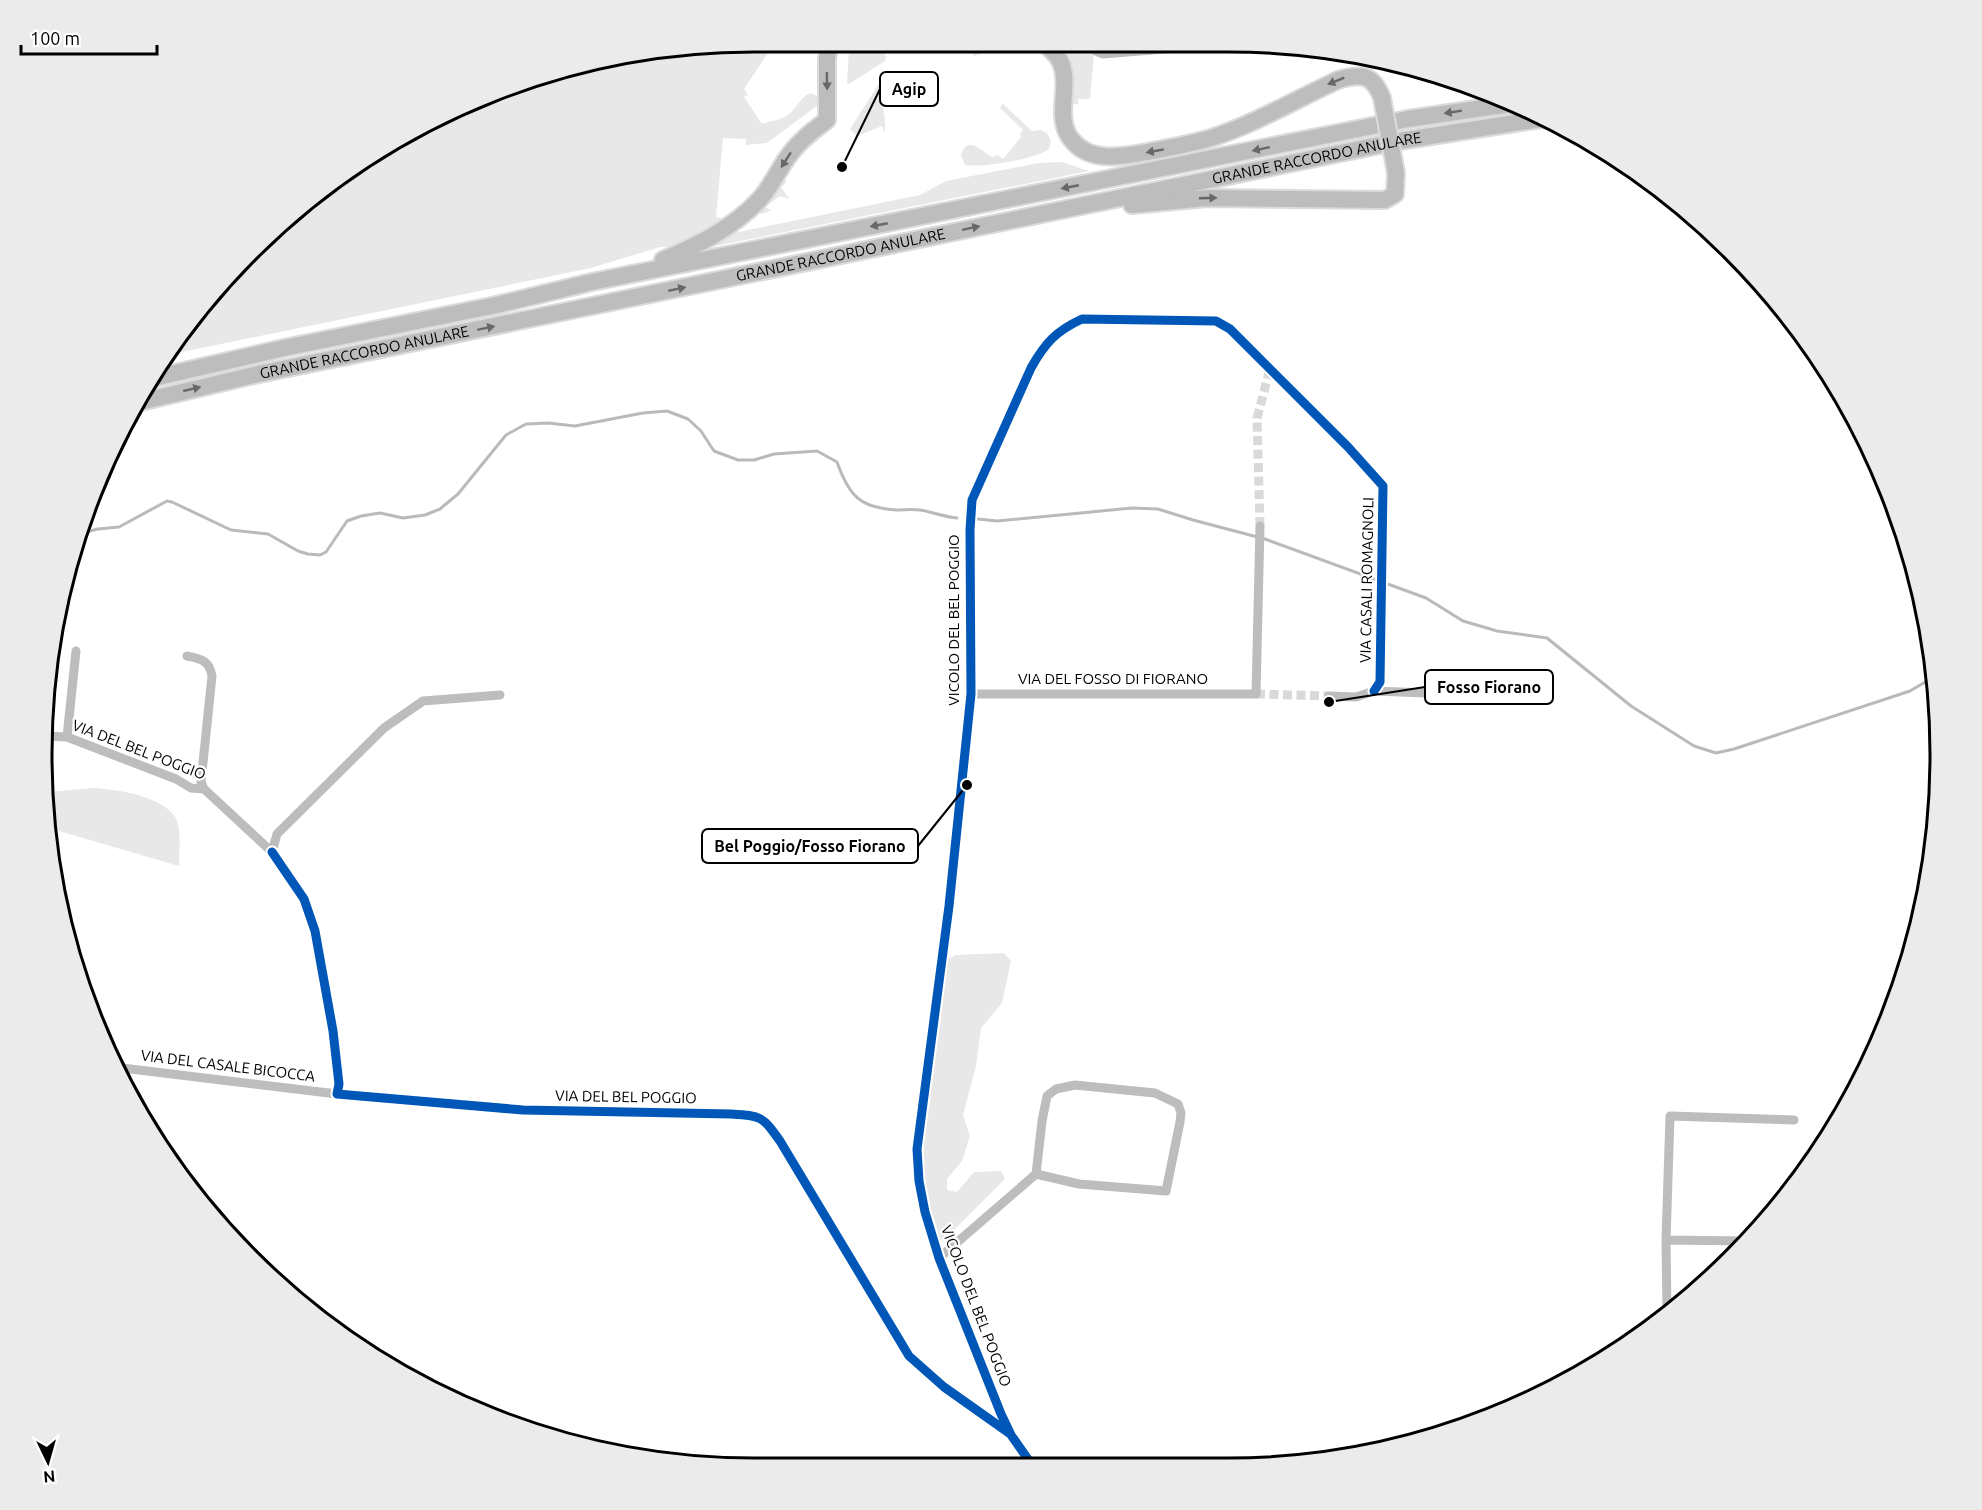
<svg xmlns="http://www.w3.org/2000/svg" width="1982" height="1510" viewBox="0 0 1982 1510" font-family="Ubuntu,sans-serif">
<rect width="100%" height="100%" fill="#fff"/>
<path fill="#e8e8e8" d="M 755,42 L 770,42 L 770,50 L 744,89 L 748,95 L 744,97 L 762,124 C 769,121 778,121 785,117 C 795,112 799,98 810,93 L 817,96 L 818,105 L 767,143 L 746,145 L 746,139 L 723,138 L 716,217 L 725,219 L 691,248 L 660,247 L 591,268 L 172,354 L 251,251 L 398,138 L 570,66 Z
M 856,42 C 871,42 880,42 886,57 L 885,61 L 849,84 L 847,83 L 849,48 Z
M 965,43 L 986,43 L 983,53 L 974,56 Z
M 1044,43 L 1095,43 L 1090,99 L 1078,99 L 1078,104 L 1067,105 L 1064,76 Z
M 882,83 C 879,99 888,118 884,133 L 882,126 L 857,136 L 850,129 L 878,85 Z
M 1003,104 L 1032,131 L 1041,130 L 1047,133 L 1051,141 L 1049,149 C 1037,159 981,168 965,165 L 961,155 C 968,133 982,153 993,157 L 997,155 L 1003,159 L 1021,137 L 1020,134 L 1023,130 L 1000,108 Z
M 1062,162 L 1089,171 L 700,249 L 724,235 L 920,195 L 946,181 L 1039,163 Z
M 785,179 L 786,182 L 781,187 L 789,199 L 780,196 L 765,207 L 771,210 L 762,214 L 753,212 Z
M 93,788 C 116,789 172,797 178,824 C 181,837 179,853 179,866 L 52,829 L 47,792 Z
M 1004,953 L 1011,961 L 1002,1003 L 981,1028 L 976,1066 L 963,1115 L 970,1136 L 962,1161 L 947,1179 L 947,1190 L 957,1192 L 974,1172 L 1001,1171 L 1005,1179 L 945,1239 L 940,1240 L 935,1234 L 925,1189 L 923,1128 L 946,960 L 956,955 Z"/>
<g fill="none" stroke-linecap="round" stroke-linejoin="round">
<path stroke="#bababa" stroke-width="3" d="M 978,519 L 997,521 L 1132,508 L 1158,509 L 1193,520 L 1265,539 L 1426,598 L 1463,621 L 1497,631 L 1547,638 L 1631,706 L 1694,746 L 1716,753 L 1734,749 L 1910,691 L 1932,678
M 82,533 L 98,529 L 119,527 L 167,501 L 172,502 L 231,530 L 268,534 L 298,551 L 308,554 L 320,555 L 326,552 L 347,521 L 361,516 L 380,513 L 403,518 L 425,515 L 440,509 L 458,494 L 506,435 L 526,424 L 548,423 L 575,426 L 643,413 L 667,411 L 688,419 L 701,431 L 714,451 L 738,460 L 754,460 L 774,454 L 817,451 L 837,462 C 849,496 860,508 897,510 C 904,510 912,509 920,510 C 933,512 944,517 957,518"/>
<path stroke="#d9d9d9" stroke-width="9" stroke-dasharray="9 4.5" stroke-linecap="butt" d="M 1260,526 L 1257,418 L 1270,369
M 1256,694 L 1329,696"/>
<g stroke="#dbdbdb" stroke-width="20">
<g id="highway">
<path d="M 1044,43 C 1050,49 1058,55 1061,63 C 1071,87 1054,117 1071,139 C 1089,163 1121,157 1147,152 C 1169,148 1192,144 1214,137 C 1256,123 1297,99 1338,80 C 1361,73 1373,74 1382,98"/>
<path d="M 1132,205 L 1207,198 L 1385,200 L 1395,194 L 1396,173"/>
<path d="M 663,260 C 698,245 733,228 759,200 C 772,186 779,168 790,154 C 800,140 814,130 827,120 L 827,58 L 830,42"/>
<path d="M 154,378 L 284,348 L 492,306 L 592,282 L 1408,119 L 1511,104"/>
<path id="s1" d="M 136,403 L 254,375 L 1399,141 L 1547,118"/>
</g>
</g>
<path stroke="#bdbdbd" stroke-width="9" d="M 1095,43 L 1096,51 L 1103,54 L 1237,43
M 187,656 C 201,659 209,660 212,676 L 201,782 L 204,789
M 971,694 L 1256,694 L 1260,526
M 1329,696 L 1356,697 L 1374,691 L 1452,694
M 45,736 L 67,737 L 176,779 L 191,788 L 204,789 L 272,852 L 277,834 L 384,728 L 423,701 L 500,695
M 67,737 L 76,651
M 272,852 L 304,899 L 315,931 L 333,1031 L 339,1084 L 337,1094 L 523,1110 L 731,1114 C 762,1116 762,1116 780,1141 L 909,1356 L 944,1387 L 1009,1433
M 114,1067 L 337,1094
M 1666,1240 L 1746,1241
M 939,1258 L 1036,1174 L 1042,1121 L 1047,1096 L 1056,1089 L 1075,1085 L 1155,1093 L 1178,1104 L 1181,1113 L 1180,1122 L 1166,1191 L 1079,1184 L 1036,1174
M 1667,1312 L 1666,1240 L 1670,1116 L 1794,1120
M 1030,1462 L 1011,1435 L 1001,1414 L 939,1258 L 925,1212 L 919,1181 L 917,1149 L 949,906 L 971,694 L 970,530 L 972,500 L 1031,368 C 1045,343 1056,331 1082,319 L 1216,321 L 1230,329 L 1348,447 L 1383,486 L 1380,682 L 1374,691"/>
<use href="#highway" stroke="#bdbdbd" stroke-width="16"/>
<g stroke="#dbdbdb" stroke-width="20" stroke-linecap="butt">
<path id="highway-bridge" d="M 1382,98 L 1396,173"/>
</g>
<use href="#highway-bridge" stroke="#bdbdbd" stroke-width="16"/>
<g stroke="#fff" stroke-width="13">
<path id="cycleway" d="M 272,852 L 304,899 L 315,931 L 333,1031 L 339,1084 L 337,1094 L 523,1110 L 731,1114 C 762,1116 762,1116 780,1141 L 909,1356 L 944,1387 L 1009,1433
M 1030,1462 L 1011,1435 L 1001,1414 L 939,1258 L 925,1212 L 919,1181 L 917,1149 L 949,906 L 971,694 L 970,530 L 972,500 L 1031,368 C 1045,343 1056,331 1082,319 L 1216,321 L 1230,329 L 1348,447 L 1383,486 L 1380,682 L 1374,691"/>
</g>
<use href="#cycleway" stroke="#0057b8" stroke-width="9"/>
</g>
<defs><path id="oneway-solid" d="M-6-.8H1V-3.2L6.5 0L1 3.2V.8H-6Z" transform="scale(1.5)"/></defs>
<g fill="#686868">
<use href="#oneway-solid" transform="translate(827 81) rotate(89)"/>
<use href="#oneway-solid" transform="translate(1336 81) rotate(158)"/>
<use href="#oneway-solid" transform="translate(1453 112) rotate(171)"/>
<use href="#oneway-solid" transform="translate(1261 149) rotate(168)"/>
<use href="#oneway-solid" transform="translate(1155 151) rotate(170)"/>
<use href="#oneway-solid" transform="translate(786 160) rotate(123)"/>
<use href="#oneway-solid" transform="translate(1070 187) rotate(169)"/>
<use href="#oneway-solid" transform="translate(1208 198) rotate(-2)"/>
<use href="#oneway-solid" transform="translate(879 225) rotate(169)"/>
<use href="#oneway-solid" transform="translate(971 228) rotate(-12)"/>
<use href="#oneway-solid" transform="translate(677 289) rotate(-12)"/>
<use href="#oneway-solid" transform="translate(486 328) rotate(-12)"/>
<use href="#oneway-solid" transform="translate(192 389) rotate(-13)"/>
</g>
<g text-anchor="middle" stroke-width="4.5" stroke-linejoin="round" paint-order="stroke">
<g font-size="15" fill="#000" stroke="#fff">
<text dy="5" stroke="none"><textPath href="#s1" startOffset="1206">GRANDE RACCORDO ANULARE</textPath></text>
<text dy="5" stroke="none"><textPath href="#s1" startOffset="720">GRANDE RACCORDO ANULARE</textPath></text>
<text dy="5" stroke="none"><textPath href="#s1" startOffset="234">GRANDE RACCORDO ANULARE</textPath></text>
<text transform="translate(1367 580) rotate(-89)" y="5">VIA CASALI ROMAGNOLI</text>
<text transform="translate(954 620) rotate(-90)" y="5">VICOLO DEL BEL POGGIO</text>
<text x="1113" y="684">VIA DEL FOSSO DI FIORANO</text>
<text transform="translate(139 750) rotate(21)" y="5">VIA DEL BEL POGGIO</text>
<text transform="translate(228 1066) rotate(7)" y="5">VIA DEL CASALE BICOCCA</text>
<text transform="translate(626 1097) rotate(1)" y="5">VIA DEL BEL POGGIO</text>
<text transform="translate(976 1306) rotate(69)" y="5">VICOLO DEL BEL POGGIO</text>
</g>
</g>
<path d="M0 0H1982V1510H0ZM754 52H1228A702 702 0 0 1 1930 754V756A702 702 0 0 1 1228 1458H754A702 702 0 0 1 52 756V754A702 702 0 0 1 754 52Z" fill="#ebebeb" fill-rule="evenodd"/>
<path fill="none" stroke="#000" stroke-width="3" d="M754 52H1228A702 702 0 0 1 1930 754V756A702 702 0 0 1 1228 1458H754A702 702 0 0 1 52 756V754A702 702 0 0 1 754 52Z"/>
<path fill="none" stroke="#000" stroke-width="2" d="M842 167L880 89M1329 702L1425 687M967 785L918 846"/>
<g fill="#000" stroke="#fff" stroke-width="2">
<circle cx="842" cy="167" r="6"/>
<circle cx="1329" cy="702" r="6"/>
<circle cx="967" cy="785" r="6"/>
</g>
<g fill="#fff" stroke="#000" stroke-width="2">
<rect x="880" y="72" width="58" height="34" rx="6"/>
<rect x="1425" y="670" width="128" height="34" rx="6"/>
<rect x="702" y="829" width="216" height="34" rx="6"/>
</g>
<g font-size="16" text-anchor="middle" font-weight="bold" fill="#000">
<text x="909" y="95">Agip</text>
<text x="1489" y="693">Fosso Fiorano</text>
<text x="810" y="852">Bel Poggio/Fosso Fiorano</text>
</g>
<g transform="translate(48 1462) rotate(175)" stroke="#ffffff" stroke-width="4.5" paint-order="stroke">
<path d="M0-4.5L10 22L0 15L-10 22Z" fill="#000000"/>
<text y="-9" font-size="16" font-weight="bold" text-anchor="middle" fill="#000000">N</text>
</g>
<path d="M21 45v9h136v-9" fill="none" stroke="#000000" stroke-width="3"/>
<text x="30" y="45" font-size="18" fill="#000000" stroke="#ffffff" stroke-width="4.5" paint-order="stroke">100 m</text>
</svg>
